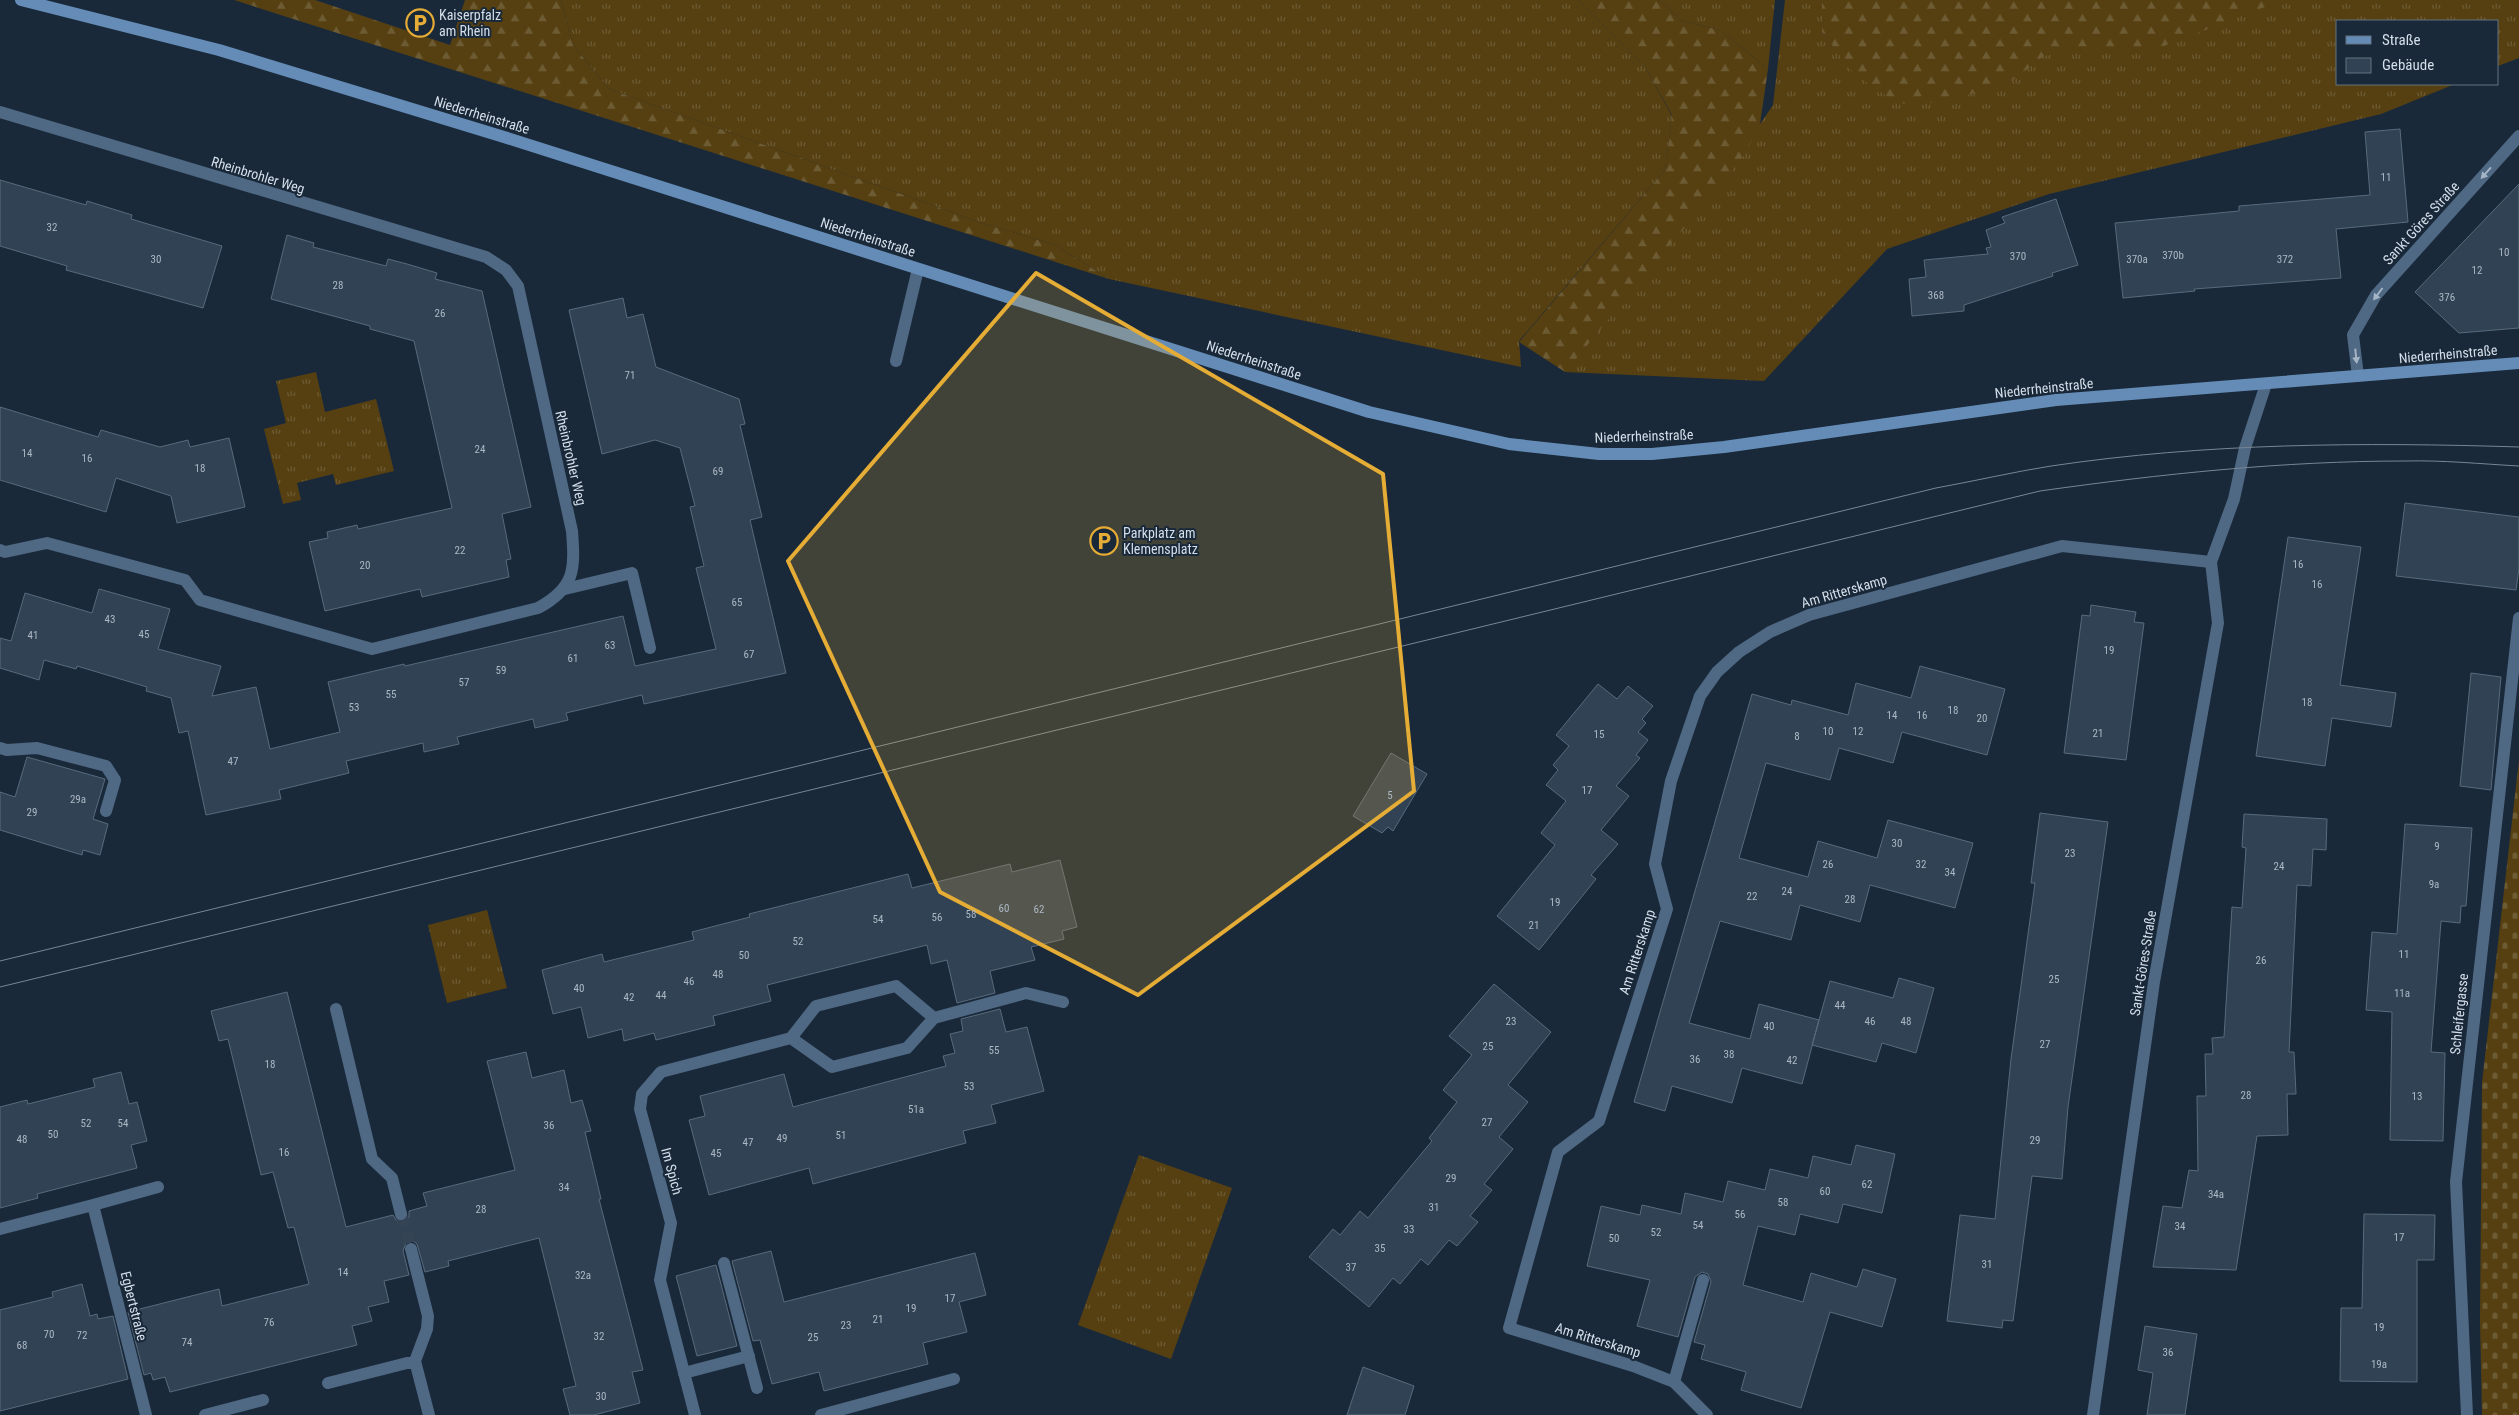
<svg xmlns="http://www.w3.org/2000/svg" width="2519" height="1415" viewBox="0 0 2519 1415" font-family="'Roboto Condensed',sans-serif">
<defs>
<pattern id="grass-tufts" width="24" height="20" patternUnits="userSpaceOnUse" patternTransform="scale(1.25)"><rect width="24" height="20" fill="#564011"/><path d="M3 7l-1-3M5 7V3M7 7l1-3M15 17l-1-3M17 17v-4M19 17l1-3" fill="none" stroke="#6d5b34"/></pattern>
<pattern id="forest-firs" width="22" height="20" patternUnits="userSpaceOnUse" patternTransform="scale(1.25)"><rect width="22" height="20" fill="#564011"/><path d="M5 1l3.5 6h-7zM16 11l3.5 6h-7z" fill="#6d5b34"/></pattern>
<pattern id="cemetery-stones" width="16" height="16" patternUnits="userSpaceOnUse" patternTransform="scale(1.25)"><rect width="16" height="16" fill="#564011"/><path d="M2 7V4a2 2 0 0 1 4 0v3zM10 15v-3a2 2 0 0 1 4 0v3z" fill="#6d5b34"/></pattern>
</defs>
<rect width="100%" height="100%" fill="#192939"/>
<path fill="url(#grass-tufts)" d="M 561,0 L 1578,0 L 1645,67 L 1672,116 L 1665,170 L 1519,341 L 1521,367 L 1109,279 L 1055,245 L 982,223 L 609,89 L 573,45 Z
M 1659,0 L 1775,0 L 1768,69 L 1720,30 L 1682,21 Z
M 1785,0 L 1822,0 L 1822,32 L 1858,77 L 2005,0 L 2519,0 L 2519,58 L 2498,66 L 2498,21 L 2338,21 L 2338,84 L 2455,84 L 2381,114 L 2049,194 L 1887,249 L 1764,381 L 1565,372 L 1615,284 L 1760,124 L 1773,105 Z
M 316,372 L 325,412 L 376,399 L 394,471 L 336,485 L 333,474 L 297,483 L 301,500 L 283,504 L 264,429 L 286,423 L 276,381 Z
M 487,910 L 507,988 L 447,1003 L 428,925 Z
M 1139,1155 L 1232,1188 L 1171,1359 L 1078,1325 Z"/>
<path fill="url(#forest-firs)" d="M 234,0 L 315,0 L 450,45 L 465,0 L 561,0 L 573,45 L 609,89 L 982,223 L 1055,245 L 1109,279 Z
M 1578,0 L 1659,0 L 1682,21 L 1720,30 L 1768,69 L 1760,124 L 1743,157 L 1565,372 L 1519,342 L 1665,170 L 1672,115 L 1645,67 Z
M 1822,0 L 2283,0 L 2164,46 L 2074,49 L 2044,56 L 2013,80 L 1968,95 L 1920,105 L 1897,103 L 1854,74 L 1822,32 Z"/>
<path fill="url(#cemetery-stones)" d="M 2519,760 L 2519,1415 L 2482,1415 L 2480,1321 L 2482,1083 Z"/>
<path fill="#314254" stroke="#586a7d" d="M 2400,129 L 2408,222 L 2336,229 L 2341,278 L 2194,289 L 2195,291 L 2123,298 L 2115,223 L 2239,211 L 2239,206 L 2370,195 L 2365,132 Z
M 0,180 L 86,205 L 87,201 L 132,215 L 131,219 L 222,246 L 203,308 L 66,270 L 67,266 L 0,246 Z
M 2519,184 L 2519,328 L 2459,333 L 2415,292 Z
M 2056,199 L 2078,265 L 2052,273 L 2053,276 L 1964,305 L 1964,311 L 1912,316 L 1909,279 L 1926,277 L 1924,260 L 1988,254 L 1986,248 L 1991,247 L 1986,230 L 2005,223 L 2002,217 Z
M 287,235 L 314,243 L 313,247 L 386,266 L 388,259 L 407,264 L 437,273 L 435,279 L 482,291 L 531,507 L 502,514 L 511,559 L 506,560 L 509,577 L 422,597 L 420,589 L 325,611 L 309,542 L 328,538 L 327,532 L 357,525 L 358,529 L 452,508 L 414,341 L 370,329 L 370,326 L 271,299 Z
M 623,298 L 627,318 L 643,314 L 656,367 L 739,399 L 745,424 L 740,425 L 762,517 L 750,520 L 786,673 L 644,704 L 642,695 L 566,713 L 568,720 L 535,728 L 533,719 L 457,737 L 459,744 L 442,748 L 424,752 L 423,743 L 346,761 L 349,773 L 279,790 L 281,799 L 206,815 L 188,731 L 179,733 L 171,698 L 146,691 L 147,687 L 77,666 L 76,669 L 44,660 L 39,680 L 0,668 L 0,638 L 11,641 L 25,593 L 92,613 L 99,589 L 170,609 L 158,649 L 221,666 L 212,696 L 256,687 L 270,749 L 340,732 L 328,682 L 404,664 L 405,666 L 623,616 L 635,666 L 716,649 L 696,568 L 704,566 L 690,507 L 695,506 L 680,448 L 655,440 L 602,454 L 569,310 Z
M 0,407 L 98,437 L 101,430 L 160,447 L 188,440 L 190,447 L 229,438 L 245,507 L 177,523 L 171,496 L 116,478 L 106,512 L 0,480 Z
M 2405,503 L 2519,517 L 2519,568 L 2516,590 L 2396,576 Z
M 2288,537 L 2361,547 L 2340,685 L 2396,693 L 2391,727 L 2332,718 L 2325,766 L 2256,756 Z
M 2091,605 L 2136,612 L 2134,622 L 2144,623 L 2126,760 L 2064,753 L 2082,615 L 2090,616 Z
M 1920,666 L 2005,689 L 1987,755 L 1902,732 L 1893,763 L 1839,748 L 1830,780 L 1766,763 L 1739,858 L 1808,877 L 1818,841 L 1877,858 L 1888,820 L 1973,843 L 1955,908 L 1870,885 L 1860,922 L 1800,905 L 1791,940 L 1720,921 L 1689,1023 L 1750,1039 L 1759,1004 L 1819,1020 L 1802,1084 L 1742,1068 L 1732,1103 L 1672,1086 L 1665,1111 L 1634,1102 L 1752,694 L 1791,705 L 1792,700 L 1848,715 L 1856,683 L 1911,698 Z
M 2471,673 L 2501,677 L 2491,790 L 2460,786 Z
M 1598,684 L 1617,699 L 1628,686 L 1653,706 L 1642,719 L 1646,723 L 1638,732 L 1648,740 L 1636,755 L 1640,758 L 1616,786 L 1629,796 L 1601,830 L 1618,844 L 1591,875 L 1596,879 L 1539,950 L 1497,916 L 1555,845 L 1541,833 L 1566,801 L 1546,785 L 1558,770 L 1553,765 L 1569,746 L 1556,735 Z
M 1391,753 L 1427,774 L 1393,831 L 1388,827 L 1382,833 L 1353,816 Z
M 27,757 L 105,779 L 93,819 L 108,824 L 100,855 L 83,850 L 82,855 L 0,830 L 0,792 L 15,797 Z
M 2040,813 L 2108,822 L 2068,1107 L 2062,1179 L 2032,1176 L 2013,1321 L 2003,1320 L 2002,1328 L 1947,1321 L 1960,1215 L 1995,1219 L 2011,1059 L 2035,883 L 2031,883 Z
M 2244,814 L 2327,819 L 2326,850 L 2313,849 L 2311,886 L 2297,885 L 2289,1052 L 2294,1052 L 2296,1094 L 2287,1094 L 2288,1135 L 2257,1136 L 2236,1270 L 2153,1267 L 2163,1206 L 2182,1208 L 2189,1170 L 2198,1171 L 2197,1096 L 2206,1096 L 2205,1054 L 2213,1054 L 2212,1038 L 2224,1037 L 2232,907 L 2242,908 L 2246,848 L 2242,847 Z
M 2405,824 L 2472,828 L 2466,906 L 2461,906 L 2460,923 L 2441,921 L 2431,1052 L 2445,1053 L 2443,1141 L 2390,1140 L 2392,1012 L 2366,1010 L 2372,932 L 2397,934 Z
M 1060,860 L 1077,927 L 1062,931 L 1064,939 L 1031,947 L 1035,960 L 990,971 L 995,993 L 957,1003 L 947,960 L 931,964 L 927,945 L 767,985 L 771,1001 L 713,1016 L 715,1025 L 656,1040 L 654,1033 L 624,1041 L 622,1029 L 588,1038 L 581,1007 L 553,1014 L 542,970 L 602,954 L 604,962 L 694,940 L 692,932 L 750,917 L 749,914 L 908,874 L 912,888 L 1010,864 L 1012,872 Z
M 1899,978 L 1934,988 L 1916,1053 L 1882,1043 L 1876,1062 L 1812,1045 L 1830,981 L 1893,998 Z
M 1494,984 L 1551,1032 L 1508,1085 L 1528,1102 L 1499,1137 L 1513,1149 L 1484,1184 L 1492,1190 L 1470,1216 L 1478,1222 L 1457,1246 L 1449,1240 L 1428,1265 L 1421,1259 L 1400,1284 L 1393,1278 L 1369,1307 L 1309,1257 L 1333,1229 L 1340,1235 L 1360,1211 L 1368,1218 L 1432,1141 L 1429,1138 L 1457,1102 L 1443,1090 L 1472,1055 L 1449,1036 Z
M 287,992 L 346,1227 L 393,1215 L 396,1220 L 403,1222 L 409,1217 L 409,1211 L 427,1206 L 423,1193 L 515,1170 L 487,1061 L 526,1052 L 532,1078 L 564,1070 L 571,1103 L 582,1100 L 591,1131 L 585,1132 L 601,1199 L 599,1199 L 643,1370 L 632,1372 L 640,1403 L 594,1415 L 570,1415 L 563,1389 L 576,1386 L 539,1238 L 448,1261 L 449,1266 L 425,1272 L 417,1244 L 413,1241 L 406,1243 L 403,1251 L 409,1275 L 384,1281 L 389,1302 L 368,1307 L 372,1321 L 352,1326 L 357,1345 L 170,1392 L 165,1377 L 153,1380 L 151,1373 L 144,1375 L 128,1312 L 219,1289 L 222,1306 L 309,1284 L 294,1227 L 288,1228 L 273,1172 L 261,1175 L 228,1039 L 219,1041 L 211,1011 Z
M 1000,1009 L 1006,1032 L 1027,1027 L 1044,1091 L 991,1105 L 996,1123 L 963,1131 L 966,1143 L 813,1184 L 809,1168 L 709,1195 L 689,1120 L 705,1116 L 700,1096 L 784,1074 L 793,1107 L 946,1066 L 943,1056 L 955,1053 L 950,1034 L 963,1031 L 961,1019 Z
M 121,1072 L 129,1104 L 137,1102 L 147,1141 L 131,1145 L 137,1168 L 37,1194 L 38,1198 L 0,1208 L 0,1107 L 27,1100 L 28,1104 L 95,1087 L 93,1079 Z
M 1856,1145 L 1895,1154 L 1882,1213 L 1843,1204 L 1838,1223 L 1800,1214 L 1795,1235 L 1758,1226 L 1743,1285 L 1803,1302 L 1811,1273 L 1857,1287 L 1863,1269 L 1896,1279 L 1882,1327 L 1830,1312 L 1801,1408 L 1741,1390 L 1746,1372 L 1701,1359 L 1705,1345 L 1694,1342 L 1711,1282 L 1708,1274 L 1702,1272 L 1695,1277 L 1678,1337 L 1637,1326 L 1650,1280 L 1587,1266 L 1601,1206 L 1640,1215 L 1642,1205 L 1681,1214 L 1685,1193 L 1723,1202 L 1728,1181 L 1765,1190 L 1770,1169 L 1808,1178 L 1813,1156 L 1851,1165 Z
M 2364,1214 L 2435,1215 L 2434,1260 L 2417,1260 L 2417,1382 L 2340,1381 L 2341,1308 L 2362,1308 Z
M 771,1251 L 784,1302 L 975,1253 L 986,1295 L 959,1302 L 967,1332 L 923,1343 L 928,1364 L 824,1391 L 819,1372 L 772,1384 L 760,1340 L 753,1341 L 732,1261 Z
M 716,1265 L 737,1346 L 697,1356 L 676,1276 Z
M 82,1284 L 90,1316 L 97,1314 L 98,1319 L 113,1316 L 128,1379 L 0,1411 L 0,1310 L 53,1297 L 52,1292 Z
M 2145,1326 L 2197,1334 L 2185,1415 L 2147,1415 L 2153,1373 L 2138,1370 Z
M 1363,1367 L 1414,1386 L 1405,1415 L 1347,1415 Z"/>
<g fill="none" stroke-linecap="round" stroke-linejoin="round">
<path stroke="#354454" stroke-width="12" stroke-dasharray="12 6" stroke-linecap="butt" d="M 401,1214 L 411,1249"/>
<path stroke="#4f6883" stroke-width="12" d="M 896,361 L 918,269
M 2211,562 L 2234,499 L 2245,448 L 2266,384
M 565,589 L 632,573 L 650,648
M 7,750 L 37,748 L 106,766 L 115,780 L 106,811
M 724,1263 L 757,1388
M 684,1373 L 749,1356
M 1674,1382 L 1703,1280"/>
<path stroke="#4f6883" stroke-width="12" d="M 0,112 L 486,257 L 506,270 L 518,286 L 572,531 C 575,570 575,588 538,608 L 372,649 L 200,600 L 185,580 L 47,543 L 5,552 L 0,550
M 2358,376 L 2353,335 L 2376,295 L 2519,136
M 0,748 L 7,750
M 336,1009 L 372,1159 L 392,1178 L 401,1214
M 934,1018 L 1026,993 L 1063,1002
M 93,1205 L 158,1187
M 0,1229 L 93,1205 L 146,1415
M 411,1249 L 428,1316 L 427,1329 L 415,1361 L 429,1415
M 328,1383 L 415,1361
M 205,1415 L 263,1400
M 695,1415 L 660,1280 L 671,1223 L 640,1109 L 642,1094 L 661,1072 L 791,1038 L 832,1067 L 907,1048 L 934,1018 L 896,986 L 816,1006 L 791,1038
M 821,1415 L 954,1379
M 1707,1415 L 1674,1382 L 1633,1366 L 1509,1328 L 1558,1152 L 1599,1121 L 1667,909 L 1655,864 L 1671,781 L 1700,696 L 1717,672 L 1739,652 L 1770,632 L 1809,615 L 2062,546 L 2211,562 L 2218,623 L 2154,982 L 2093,1415
M 2467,1415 L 2456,1182 L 2519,618"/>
<path stroke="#648cb7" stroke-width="12" d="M 21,0 L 219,50 L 504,137 L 1369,412 L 1509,444 L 1599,454 L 1652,454 L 1724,447 L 2056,400 L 2519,363"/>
<path stroke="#798694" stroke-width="1" d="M 0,961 L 1936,488 C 1975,481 2013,472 2051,466 C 2206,443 2363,442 2519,447
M 0,987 L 2040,491 C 2161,474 2283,461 2405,461 C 2443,460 2481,464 2519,466"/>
</g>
<defs><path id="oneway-solid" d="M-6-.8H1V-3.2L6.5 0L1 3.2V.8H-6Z" transform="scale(1.25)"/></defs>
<g fill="#a6b5c6">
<use href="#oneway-solid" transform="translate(2486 173) rotate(132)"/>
<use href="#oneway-solid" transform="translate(2378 294) rotate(127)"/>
<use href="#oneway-solid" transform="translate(2356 356) rotate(84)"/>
</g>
<path fill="#e5ad36" fill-opacity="0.2" stroke="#e5ad36" stroke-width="4" stroke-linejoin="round" d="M 1036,273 L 1383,474 L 1414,791 L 1138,995 L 940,892 L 788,561 Z"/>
<defs>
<g id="parking-ring" transform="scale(1.4375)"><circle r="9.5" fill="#192939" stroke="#e5ad36" stroke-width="1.5"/><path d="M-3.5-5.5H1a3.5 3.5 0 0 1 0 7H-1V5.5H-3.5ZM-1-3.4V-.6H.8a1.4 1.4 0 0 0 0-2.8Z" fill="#e5ad36"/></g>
</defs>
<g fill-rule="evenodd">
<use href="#parking-ring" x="420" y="23"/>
<use href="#parking-ring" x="1104" y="541"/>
</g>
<g text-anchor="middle" stroke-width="4" stroke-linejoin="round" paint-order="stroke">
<g font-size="11" fill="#acb8c4">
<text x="2386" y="181">11</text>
<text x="52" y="231">32</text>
<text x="2504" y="256">10</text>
<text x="2173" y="259">370b</text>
<text x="2018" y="260">370</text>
<text x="156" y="263">30</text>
<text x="2137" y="263">370a</text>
<text x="2285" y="263">372</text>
<text x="2477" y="274">12</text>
<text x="338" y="289">28</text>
<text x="1936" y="299">368</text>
<text x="2447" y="301">376</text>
<text x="440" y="317">26</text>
<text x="630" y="379">71</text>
<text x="480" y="453">24</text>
<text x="27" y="457">14</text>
<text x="87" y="462">16</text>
<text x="200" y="472">18</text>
<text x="718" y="475">69</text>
<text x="460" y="554">22</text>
<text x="2298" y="568">16</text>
<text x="365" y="569">20</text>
<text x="2317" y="588">16</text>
<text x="737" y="606">65</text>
<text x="110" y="623">43</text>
<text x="144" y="638">45</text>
<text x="33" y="639">41</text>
<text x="610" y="649">63</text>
<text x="2109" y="654">19</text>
<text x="749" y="658">67</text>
<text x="573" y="662">61</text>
<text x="501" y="674">59</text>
<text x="464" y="686">57</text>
<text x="391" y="698">55</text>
<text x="2307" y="706">18</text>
<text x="354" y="711">53</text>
<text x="1953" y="714">18</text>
<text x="1892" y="719">14</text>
<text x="1922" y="719">16</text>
<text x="1982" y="722">20</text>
<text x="1828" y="735">10</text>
<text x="1858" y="735">12</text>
<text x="2098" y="737">21</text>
<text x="1599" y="738">15</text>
<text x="1797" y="740">8</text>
<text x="233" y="765">47</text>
<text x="1587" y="794">17</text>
<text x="1390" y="799">5</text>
<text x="78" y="803">29a</text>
<text x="32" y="816">29</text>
<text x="1897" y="847">30</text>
<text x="2437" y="850">9</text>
<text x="2070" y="857">23</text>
<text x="1828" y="868">26</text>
<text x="1921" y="868">32</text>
<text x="2279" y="870">24</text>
<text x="1950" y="876">34</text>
<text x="2434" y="888">9a</text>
<text x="1787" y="895">24</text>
<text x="1752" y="900">22</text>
<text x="1850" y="903">28</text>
<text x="1555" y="906">19</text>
<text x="1004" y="912">60</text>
<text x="1039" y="913">62</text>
<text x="971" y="918">58</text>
<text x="937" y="921">56</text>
<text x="878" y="923">54</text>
<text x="1534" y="929">21</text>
<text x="798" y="945">52</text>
<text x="2404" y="958">11</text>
<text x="744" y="959">50</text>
<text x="2261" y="964">26</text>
<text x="718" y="978">48</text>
<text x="2054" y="983">25</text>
<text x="689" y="985">46</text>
<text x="579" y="992">40</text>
<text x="2402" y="997">11a</text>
<text x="661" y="999">44</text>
<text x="629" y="1001">42</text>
<text x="1840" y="1009">44</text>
<text x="1511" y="1025">23</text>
<text x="1870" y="1025">46</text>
<text x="1906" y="1025">48</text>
<text x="1769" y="1030">40</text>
<text x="2045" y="1048">27</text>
<text x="1488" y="1050">25</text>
<text x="994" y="1054">55</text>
<text x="1729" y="1058">38</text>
<text x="1695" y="1063">36</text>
<text x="1792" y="1064">42</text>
<text x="270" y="1068">18</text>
<text x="969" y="1090">53</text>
<text x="2246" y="1099">28</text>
<text x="2417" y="1100">13</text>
<text x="916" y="1113">51a</text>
<text x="1487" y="1126">27</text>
<text x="86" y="1127">52</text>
<text x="123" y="1127">54</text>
<text x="549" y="1129">36</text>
<text x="53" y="1138">50</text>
<text x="841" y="1139">51</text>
<text x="782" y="1142">49</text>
<text x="22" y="1143">48</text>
<text x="2035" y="1144">29</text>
<text x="748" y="1146">47</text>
<text x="284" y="1156">16</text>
<text x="716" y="1157">45</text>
<text x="1451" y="1182">29</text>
<text x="1867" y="1188">62</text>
<text x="564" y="1191">34</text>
<text x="1825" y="1195">60</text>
<text x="2216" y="1198">34a</text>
<text x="1783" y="1206">58</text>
<text x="1434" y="1211">31</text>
<text x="481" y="1213">28</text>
<text x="1740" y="1218">56</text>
<text x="1698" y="1229">54</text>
<text x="2180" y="1230">34</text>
<text x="1409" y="1233">33</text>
<text x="1656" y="1236">52</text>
<text x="2399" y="1241">17</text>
<text x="1614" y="1242">50</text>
<text x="1380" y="1252">35</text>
<text x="1987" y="1268">31</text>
<text x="1351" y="1271">37</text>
<text x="343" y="1276">14</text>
<text x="583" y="1279">32a</text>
<text x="950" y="1302">17</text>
<text x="911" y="1312">19</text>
<text x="878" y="1323">21</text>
<text x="269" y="1326">76</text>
<text x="846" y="1329">23</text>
<text x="2379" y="1331">19</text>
<text x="49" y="1338">70</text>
<text x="82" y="1339">72</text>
<text x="599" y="1340">32</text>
<text x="813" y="1341">25</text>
<text x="187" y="1346">74</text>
<text x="22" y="1349">68</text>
<text x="2168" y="1356">36</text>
<text x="2379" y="1368">19a</text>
<text x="601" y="1400">30</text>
</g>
<g font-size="14" fill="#d5dfea" stroke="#192939" text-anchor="start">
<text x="439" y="20">Kaiserpfalz<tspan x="439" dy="16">am Rhein</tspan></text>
<text x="1123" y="538">Parkplatz am<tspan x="1123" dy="16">Klemensplatz</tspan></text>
</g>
<g font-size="14" fill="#d5dfea" stroke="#192939">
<text transform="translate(482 115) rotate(17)" y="5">Niederrheinstraße</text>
<text transform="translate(258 175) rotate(17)" y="5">Rheinbrohler Weg</text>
<text transform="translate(2421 223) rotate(-48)" y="5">Sankt Göres Straße</text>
<text transform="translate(868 237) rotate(18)" y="5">Niederrheinstraße</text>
<text transform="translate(2448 354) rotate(-5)" y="5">Niederrheinstraße</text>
<text transform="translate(1254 360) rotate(18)" y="5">Niederrheinstraße</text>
<text transform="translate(2044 388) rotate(-6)" y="5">Niederrheinstraße</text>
<text transform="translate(1644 436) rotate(-2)" y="5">Niederrheinstraße</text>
<text transform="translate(571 458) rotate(77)" y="5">Rheinbrohler Weg</text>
<text transform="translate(1844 591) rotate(-16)" y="5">Am Ritterskamp</text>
<text transform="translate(1637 952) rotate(-72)" y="5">Am Ritterskamp</text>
<text transform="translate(2143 963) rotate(-81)" y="5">Sankt-Göres-Straße</text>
<text transform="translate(2459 1014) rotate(-84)" y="5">Schleifergasse</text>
<text transform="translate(672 1171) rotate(75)" y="5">Im Spich</text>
<text transform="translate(134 1306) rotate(76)" y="5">Egbertstraße</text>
<text transform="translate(1598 1340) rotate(17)" y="5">Am Ritterskamp</text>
</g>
</g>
<rect x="2336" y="20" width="162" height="65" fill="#192939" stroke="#647280"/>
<rect x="2346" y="36" width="25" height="8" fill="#648cb7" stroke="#647280"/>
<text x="2382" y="45" font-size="15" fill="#d5dfea">Straße</text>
<rect x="2346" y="58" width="25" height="15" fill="#314254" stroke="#647280"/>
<text x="2382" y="70" font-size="15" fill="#d5dfea">Gebäude</text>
</svg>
